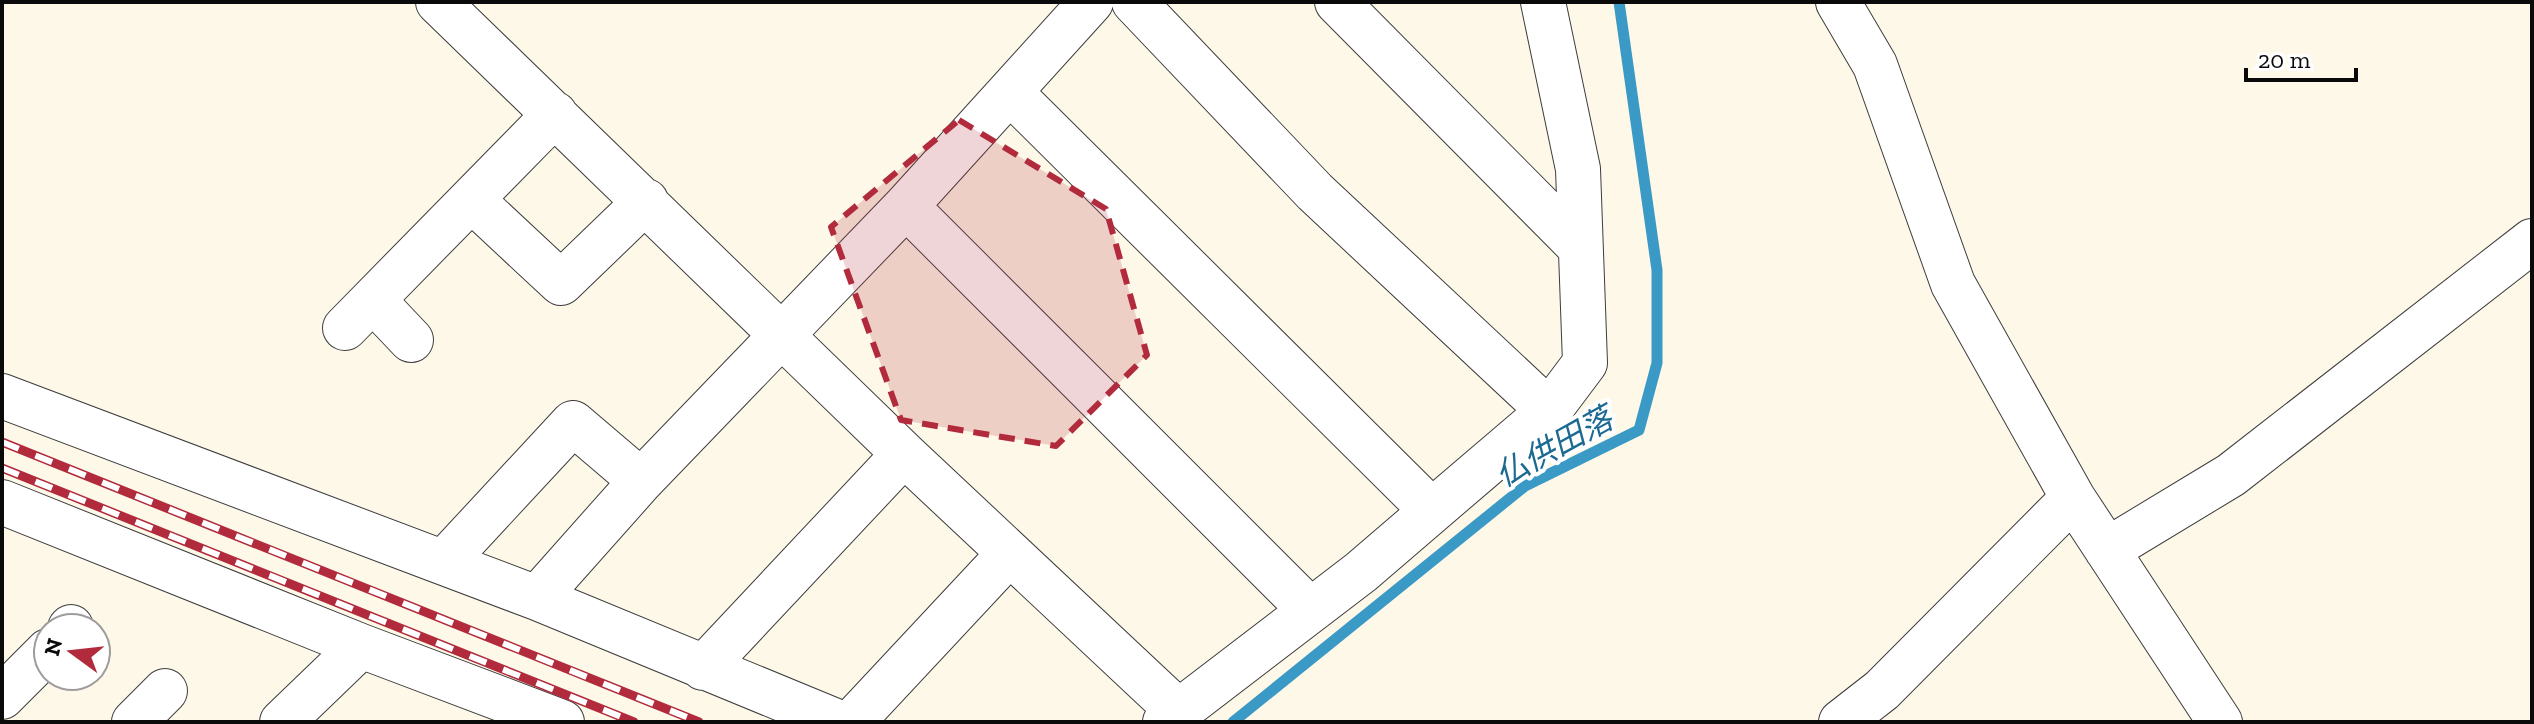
<svg xmlns="http://www.w3.org/2000/svg" width="2534" height="724" viewBox="0 0 2534 724" font-family="'Zilla Slab','Noto Sans JP',serif">
<rect width="100%" height="100%" fill="#fef8e8"/>
<g fill="none" stroke-linecap="round" stroke-linejoin="round">
<path stroke="#3b99c5" stroke-width="11" d="M 1233,722 L 1525,486 L 1639,430 L 1657,363 L 1657,270 L 1619,2"/>
<g stroke="#3d3d3d" stroke-width="46">
<path id="minor" d="M 438,2 L 904,454 L 1178,711
M 1134,2 L 1315,192 L 1549,411
M 1337,2 L 1580,247
M 1838,2 L 1875,65 L 1953,284 L 2073,498 L 2220,722
M 1010,92 L 1432,511
M 472,200 L 561,283 L 646,201
M 906,206 L 1310,610
M 373,300 L 411,340
M 345,328 L 555,114
M 2,396 L 537,598 L 838,722
M 2,502 L 361,646 L 562,722
M 2107,550 L 2231,475 L 2532,241
M 444,562 L 573,423 L 641,481
M 537,598 L 641,481 L 906,206 L 1091,2
M 70,628 L 71,627
M 703,668 L 904,454
M 2,697 L 48,651
M 134,722 L 165,691
M 282,722 L 361,646
M 852,722 L 1009,554
M 1165,722 L 1361,572 L 1432,511 L 1549,411 L 1585,363 L 1578,169 L 1543,2
M 1841,722 L 1882,690 L 2073,498"/>
</g>
<use href="#minor" stroke="#fff" stroke-width="44"/>
<g stroke="#b12b3d" stroke-width="9">
<path id="rail" d="M 2,442 L 699,722
M 2,468 L 634,722"/>
</g>
<use href="#rail" stroke="#fff" stroke-width="6" stroke-dasharray="18" stroke-linecap="butt"/>
</g>
<path fill="#b12b3d" fill-opacity="0.2" stroke="#b12b3d" stroke-width="6" stroke-dasharray="16 10" stroke-linejoin="round" d="M 959,120 L 1106,209 L 1147,355 L 1056,446 L 901,420 L 831,227 Z"/>
<g text-anchor="middle" stroke-width="8" stroke-linejoin="round" paint-order="stroke">
<g font-size="32" font-style="italic" fill="#1c6993" stroke="#fff">
<text transform="translate(1554 447) rotate(-29)" y="11">仏供田落</text>
</g>
</g>
<rect width="2534" height="724" fill="none" stroke="#0a0a0a" stroke-width="8"/>
<g transform="translate(72 652) rotate(285)"><circle r="38" fill="#ffffff" stroke="#9d9d9d" stroke-width="2"/>
<path d="M0-6L14 30L0 20L-14 30Z" fill="#b12b3d"/>
<text y="-12" font-size="22" font-weight="bold" text-anchor="middle" fill="#0a0a0a">N</text>
</g>
<path d="M2246 68v12h110v-12" fill="none" stroke="#0a0a0a" stroke-width="4"/>
<text x="2258" y="68" font-size="24" fill="#0a0a0a" stroke="#ffffff" stroke-width="6" paint-order="stroke">20 m</text>
</svg>
